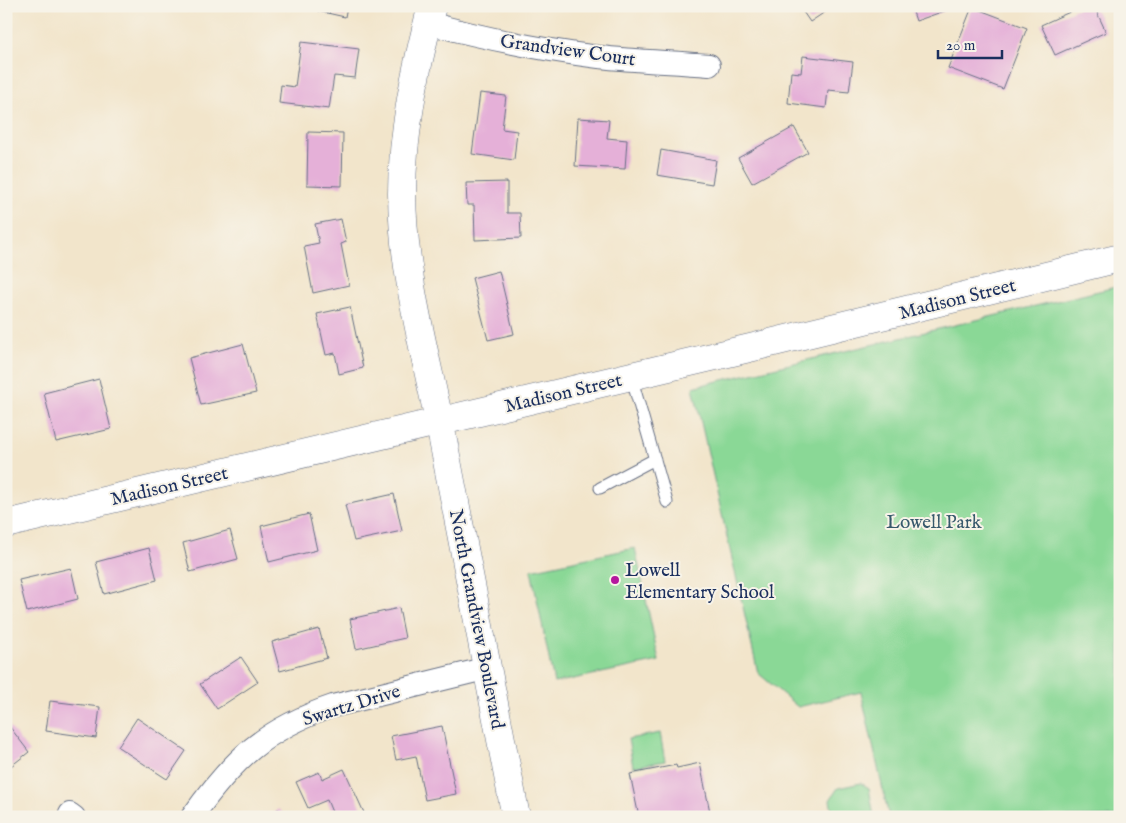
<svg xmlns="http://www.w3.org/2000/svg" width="1126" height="823" viewBox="0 0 1126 823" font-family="'IM FELL English',serif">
<rect width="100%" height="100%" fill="#f7f3e8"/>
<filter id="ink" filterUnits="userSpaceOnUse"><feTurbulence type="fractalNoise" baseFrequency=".02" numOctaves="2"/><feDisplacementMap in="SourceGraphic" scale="10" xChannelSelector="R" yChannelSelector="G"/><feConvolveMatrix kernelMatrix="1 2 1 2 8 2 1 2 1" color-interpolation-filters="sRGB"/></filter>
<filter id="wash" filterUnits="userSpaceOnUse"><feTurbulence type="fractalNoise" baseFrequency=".0096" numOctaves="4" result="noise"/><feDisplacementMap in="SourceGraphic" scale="20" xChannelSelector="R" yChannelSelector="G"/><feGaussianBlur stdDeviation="1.12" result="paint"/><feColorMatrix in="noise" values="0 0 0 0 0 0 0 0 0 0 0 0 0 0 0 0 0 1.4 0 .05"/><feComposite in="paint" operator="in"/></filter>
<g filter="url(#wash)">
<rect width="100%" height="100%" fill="#f2e5cb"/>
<path fill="#8ad896" stroke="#52847a" d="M 1120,286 L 1120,817 L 889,817 L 861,692 L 798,707 L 758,673 L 693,387 Z
M 635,548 L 659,661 L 554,683 L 531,570 Z
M 660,733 L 665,761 L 633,767 L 628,739 Z
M 861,783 L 869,788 L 874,817 L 833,817 L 830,800 L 838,788 Z"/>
<g id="blocks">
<path fill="#e5b0d8" d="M 319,6 L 347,6 L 345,17 L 318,11 Z
M 799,6 L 834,6 L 810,22 Z
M 911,6 L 945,6 L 947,10 L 916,21 Z
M 1083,6 L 1094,6 L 1106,32 L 1055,55 L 1041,25 Z
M 972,7 L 1027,28 L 1003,89 L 948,68 Z
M 301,42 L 359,49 L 355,78 L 334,76 L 329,109 L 279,103 L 281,85 L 295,87 Z
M 803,56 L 853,62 L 849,92 L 828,90 L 826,108 L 788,103 L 791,72 L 801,73 Z
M 480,93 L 506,96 L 502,129 L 517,131 L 514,160 L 472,154 Z
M 578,118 L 609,120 L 607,138 L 627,140 L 625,169 L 575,166 Z
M 794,127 L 808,152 L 752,183 L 738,158 Z
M 308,132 L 343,133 L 342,186 L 307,185 Z
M 661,150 L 716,160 L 712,184 L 657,175 Z
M 507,182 L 507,213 L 520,213 L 521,238 L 475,240 L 474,205 L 467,205 L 466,183 Z
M 341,219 L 346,242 L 341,244 L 349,285 L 313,293 L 304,246 L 319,243 L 315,224 Z
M 499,271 L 514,334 L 488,340 L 472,278 Z
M 350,307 L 363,368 L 339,374 L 335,353 L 326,355 L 317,314 Z
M 243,344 L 256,393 L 201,405 L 189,358 Z
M 99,379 L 111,429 L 56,442 L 44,393 Z
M 394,494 L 402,531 L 354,541 L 345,505 Z
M 309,514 L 317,550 L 269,562 L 261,526 Z
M 230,530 L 238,559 L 190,572 L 183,543 Z
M 149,548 L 157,580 L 104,594 L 96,562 Z
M 71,568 L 78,599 L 27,612 L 19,580 Z
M 399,608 L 405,638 L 356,649 L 350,619 Z
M 319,629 L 327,658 L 280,671 L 272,642 Z
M 241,657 L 258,682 L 217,709 L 200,684 Z
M 50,701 L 100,707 L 96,738 L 46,731 Z
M 137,718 L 186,751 L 167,779 L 118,747 Z
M 6,722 L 29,752 L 6,770 Z
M 442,726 L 456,794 L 425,800 L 416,756 L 396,760 L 391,736 Z
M 700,763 L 711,817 L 639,817 L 630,774 L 676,765 L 677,768 Z
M 344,769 L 366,817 L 334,817 L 327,800 L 308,808 L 296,782 L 319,772 L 322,779 Z
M 278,809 L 287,817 L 271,817 Z"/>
</g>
</g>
<g filter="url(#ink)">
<use href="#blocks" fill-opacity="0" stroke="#666f84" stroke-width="1"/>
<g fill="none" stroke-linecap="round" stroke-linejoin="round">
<g stroke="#666f84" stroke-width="13">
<path id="service" d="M 631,376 L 667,502
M 600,488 L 655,459"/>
</g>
<g stroke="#666f84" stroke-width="24">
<path id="minor" d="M 428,23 C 484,38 541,50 599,57 C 636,61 673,62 709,65
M 70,814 L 74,817
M 192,817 C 233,759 265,729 333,706 L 488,668"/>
</g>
<g stroke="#666f84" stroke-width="29">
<path id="tertiary" d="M 432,6 C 416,67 402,131 402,194 C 403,276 426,355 442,435 C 467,562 492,689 516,817
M 6,524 L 754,347 L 1120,258"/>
</g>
<use href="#service" stroke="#fff" stroke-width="11"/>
<use href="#minor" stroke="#fff" stroke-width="22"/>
<use href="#tertiary" stroke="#fff" stroke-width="28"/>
</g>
</g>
<circle fill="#b5179e" stroke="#f7f3e8" stroke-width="2" cx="615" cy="580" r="5"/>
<g text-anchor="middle" stroke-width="4" stroke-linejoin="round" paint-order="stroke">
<g font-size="19" fill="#1b2f5e" stroke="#f7f3e8">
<text transform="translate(568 49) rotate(8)" y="7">Grandview Court</text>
<text transform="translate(957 298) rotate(-14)" y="7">Madison Street</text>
<text transform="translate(563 392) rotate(-13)" y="7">Madison Street</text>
<text transform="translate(169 485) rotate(-13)" y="7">Madison Street</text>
<text transform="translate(478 619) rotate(79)" y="7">North Grandview Boulevard</text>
<text transform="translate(351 704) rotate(-17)" y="7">Swartz Drive</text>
</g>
<g font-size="19" fill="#37596c" stroke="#f7f3e8">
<text x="934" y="528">Lowell Park</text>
</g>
<g font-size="19" fill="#1b2f5e" stroke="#f7f3e8" text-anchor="start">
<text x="625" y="576">Lowell<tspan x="625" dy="22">Elementary School</tspan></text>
</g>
</g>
<rect width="1126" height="823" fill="none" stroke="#f7f3e8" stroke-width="25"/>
<path d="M938 50v8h64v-8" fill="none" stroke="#1b2f5e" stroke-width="2.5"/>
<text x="946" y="50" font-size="15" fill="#1b2f5e" stroke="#f7f3e8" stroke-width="4" paint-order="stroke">20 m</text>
</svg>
